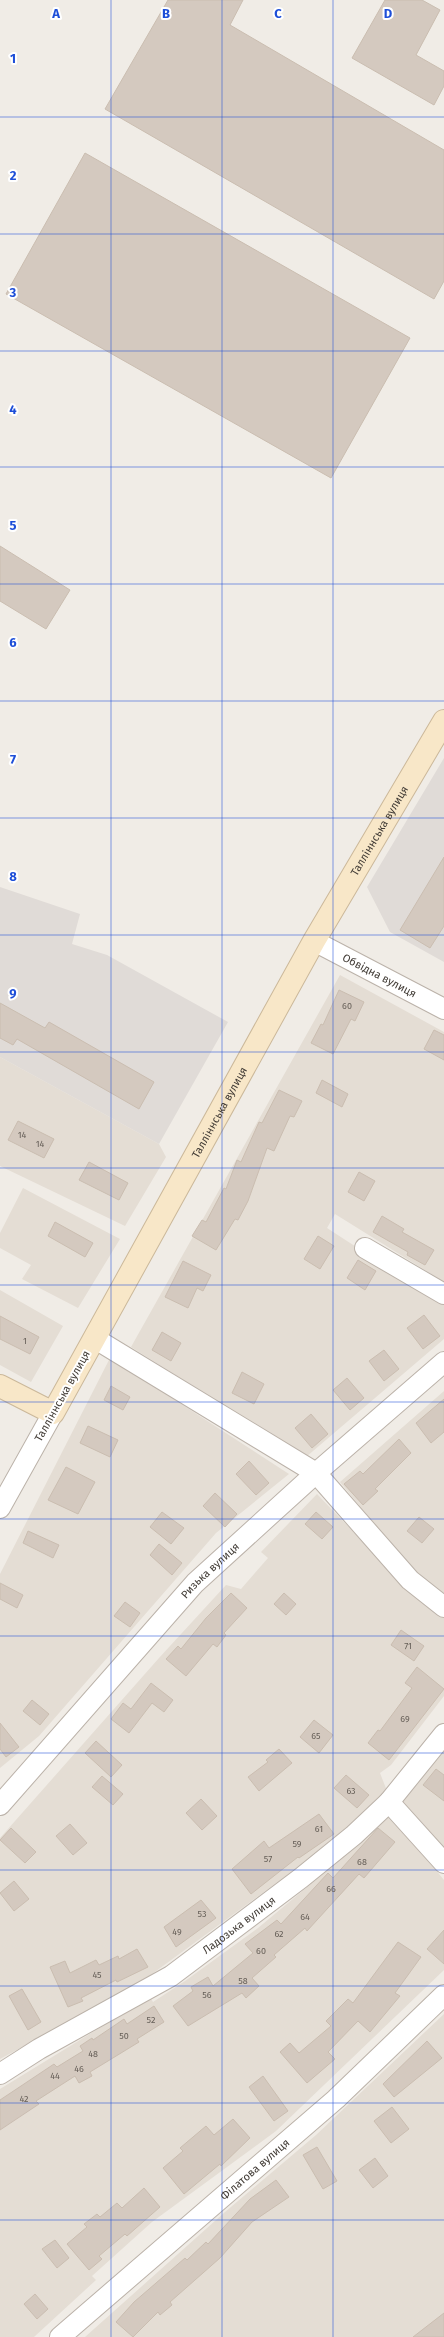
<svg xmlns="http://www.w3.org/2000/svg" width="444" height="2337" viewBox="0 0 444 2337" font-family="'Fira Sans',sans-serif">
<rect width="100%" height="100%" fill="#f0ece6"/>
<path fill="#e4ddd4" d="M 340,975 L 444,1032 L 444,1282 L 335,1214 L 327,1228 L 444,1304 L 444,1339 L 306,1457 L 131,1347 Z
M 0,1057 L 159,1144 L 166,1157 L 125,1226 L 0,1166 Z
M 23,1188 L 120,1239 L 78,1308 L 22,1279 L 31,1265 L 0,1248 L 0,1233 Z
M 0,1290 L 63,1326 L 31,1382 L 0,1365 Z
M 110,1358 L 289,1474 L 216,1533 L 39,1736 L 0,1768 L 0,1574 Z
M 444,1391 L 444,1598 L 409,1566 L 340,1482 Z
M 317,1494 L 389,1569 L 444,1618 L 444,1696 L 391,1765 L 380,1773 L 387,1791 L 339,1837 L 137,1985 L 0,2059 L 0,1838 L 159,1658 L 226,1585 L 241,1589 L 268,1558 L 261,1552 Z
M 444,1750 L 444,1854 L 400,1804 Z
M 389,1813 L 444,1880 L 444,1970 L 276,2131 L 152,2222 L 92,2276 L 96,2280 L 34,2337 L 0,2337 L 0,2089 L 150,1997 L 153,2002 L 185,1981 L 258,1928 L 330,1868 Z
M 444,2014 L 444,2337 L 85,2337 L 225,2212 L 316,2135 Z"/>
<path fill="#e0dbd7" d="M 444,758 L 444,962 L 390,932 L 367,887 Z
M 0,887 L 80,914 L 72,944 L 107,955 L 228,1022 L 159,1144 L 0,1057 Z"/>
<path fill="#d4c9bf" stroke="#cabdb0" d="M 168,0 L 243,0 L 230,25 L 444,150 L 444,281 L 434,299 L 105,109 Z
M 385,0 L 422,0 L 440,10 L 416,55 L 444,71 L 444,86 L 434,105 L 352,58 Z
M 85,153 L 410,338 L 331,478 L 6,294 Z
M 0,546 L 70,590 L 46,629 L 0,601 Z
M 444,857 L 444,926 L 430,948 L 400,930 Z
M 339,990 L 364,1002 L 355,1021 L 351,1019 L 333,1054 L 311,1043 L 321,1024 L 323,1025 Z
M 0,1003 L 45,1028 L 49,1022 L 154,1082 L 139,1109 L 17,1039 L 13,1045 L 0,1038 Z
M 434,1030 L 444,1035 L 444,1060 L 424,1049 Z
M 322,1080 L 348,1094 L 342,1107 L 316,1093 Z
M 279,1090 L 302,1101 L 294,1117 L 290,1116 L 274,1151 L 267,1148 L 248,1201 L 238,1220 L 235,1219 L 216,1250 L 192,1236 L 202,1220 L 206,1222 L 224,1188 L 226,1189 L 237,1160 L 241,1162 L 259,1122 L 262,1123 Z
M 18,1121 L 54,1139 L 44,1158 L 8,1140 Z
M 89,1162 L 128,1183 L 119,1200 L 79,1180 Z
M 359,1172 L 375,1181 L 364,1201 L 348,1192 Z
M 382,1216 L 404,1229 L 402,1232 L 434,1250 L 425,1265 L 407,1255 L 408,1252 L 373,1232 Z
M 55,1222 L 93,1243 L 85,1257 L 48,1236 Z
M 318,1236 L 334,1246 L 320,1269 L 304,1259 Z
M 358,1260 L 376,1271 L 365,1290 L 347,1278 Z
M 183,1261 L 211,1275 L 203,1291 L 197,1288 L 188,1308 L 165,1297 Z
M 424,1315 L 440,1336 L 423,1349 L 407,1328 Z
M 0,1316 L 39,1337 L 30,1354 L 0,1339 Z
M 162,1332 L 181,1343 L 171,1361 L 152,1350 Z
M 384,1350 L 399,1369 L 384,1381 L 369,1361 Z
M 242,1372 L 264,1384 L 254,1404 L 232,1393 Z
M 347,1378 L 364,1398 L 350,1410 L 333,1390 Z
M 111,1386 L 130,1397 L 123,1410 L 104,1400 Z
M 444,1399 L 444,1432 L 431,1443 L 416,1423 Z
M 311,1414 L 328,1434 L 312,1448 L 295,1428 Z
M 88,1426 L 118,1440 L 110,1457 L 80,1443 Z
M 399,1439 L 411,1453 L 375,1489 L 378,1491 L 363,1505 L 344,1484 L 360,1471 L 363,1474 Z
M 249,1461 L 269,1483 L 256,1495 L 236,1474 Z
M 66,1467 L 95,1482 L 78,1514 L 48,1500 Z
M 215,1493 L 237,1514 L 225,1527 L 203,1506 Z
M 162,1512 L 184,1528 L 171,1544 L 150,1527 Z
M 316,1512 L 333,1527 L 322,1539 L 305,1524 Z
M 419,1517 L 434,1529 L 422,1543 L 407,1531 Z
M 28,1531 L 59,1545 L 53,1558 L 23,1543 Z
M 159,1544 L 182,1563 L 172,1575 L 150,1555 Z
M 0,1583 L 23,1595 L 17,1608 L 0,1599 Z
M 231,1593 L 247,1608 L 224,1633 L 226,1635 L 217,1647 L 213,1644 L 186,1676 L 166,1659 L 178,1646 L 181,1649 L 206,1618 Z
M 284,1593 L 296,1604 L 286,1615 L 274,1604 Z
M 125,1602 L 140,1613 L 130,1627 L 114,1616 Z
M 401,1630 L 424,1646 L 414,1661 L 391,1645 Z
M 417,1667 L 444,1689 L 389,1760 L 368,1743 L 378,1730 L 380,1731 L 412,1688 L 405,1683 Z
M 151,1683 L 173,1700 L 164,1712 L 152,1703 L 129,1733 L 111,1719 L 123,1703 L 131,1709 Z
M 32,1700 L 49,1714 L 40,1725 L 23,1711 Z
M 314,1720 L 333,1735 L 319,1753 L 300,1737 Z
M 0,1723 L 19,1747 L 6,1757 L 0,1749 Z
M 96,1741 L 122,1765 L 111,1777 L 85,1753 Z
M 279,1749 L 292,1763 L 259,1791 L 248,1777 L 268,1762 L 266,1760 Z
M 436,1769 L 444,1775 L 444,1801 L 423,1785 Z
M 346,1775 L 369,1795 L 357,1808 L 334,1788 Z
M 102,1776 L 123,1794 L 113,1805 L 92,1787 Z
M 201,1799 L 217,1816 L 202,1830 L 186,1813 Z
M 319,1814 L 334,1834 L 299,1858 L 298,1857 L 251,1894 L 232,1869 L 264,1841 L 269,1848 Z
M 70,1824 L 87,1843 L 73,1855 L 56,1836 Z
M 11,1828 L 36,1852 L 25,1863 L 0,1840 Z
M 378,1828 L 395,1842 L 364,1878 L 359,1874 L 307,1931 L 305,1928 L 274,1955 L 276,1957 L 252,1978 L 259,1986 L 246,1998 L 242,1993 L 188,2026 L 173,2006 L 193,1991 L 191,1987 L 208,1977 L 213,1986 L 253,1953 L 245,1944 L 277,1920 L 281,1924 L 328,1873 L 333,1878 Z
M 14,1881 L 29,1899 L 14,1911 L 0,1893 Z
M 201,1900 L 216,1918 L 176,1947 L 164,1927 Z
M 444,1930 L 444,1964 L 427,1949 Z
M 398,1942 L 421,1957 L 395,1993 L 400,1996 L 370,2032 L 358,2021 L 328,2052 L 335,2059 L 307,2083 L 280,2052 L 290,2043 L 299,2053 L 331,2026 L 326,2021 L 348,1999 L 353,2003 Z
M 137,1949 L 148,1967 L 117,1982 L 116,1980 L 81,1998 L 83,2001 L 68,2007 L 50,1967 L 65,1961 L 70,1973 L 96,1960 L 99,1965 L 118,1956 L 119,1959 Z
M 22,1989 L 41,2022 L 28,2030 L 9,1996 Z
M 154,2006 L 164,2022 L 137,2039 L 139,2042 L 90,2072 L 92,2076 L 79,2083 L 75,2076 L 36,2101 L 39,2104 L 0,2130 L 0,2100 L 54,2064 L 57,2067 L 83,2051 L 80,2046 L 92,2038 L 93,2040 L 124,2019 L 127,2024 Z
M 427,2041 L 442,2058 L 394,2097 L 383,2084 Z
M 263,2076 L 288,2111 L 274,2121 L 249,2087 Z
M 392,2107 L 409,2129 L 391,2143 L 374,2121 Z
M 233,2119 L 250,2138 L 221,2166 L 220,2164 L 184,2194 L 163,2168 L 183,2151 L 180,2148 L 206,2126 L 214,2135 Z
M 317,2147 L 337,2181 L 323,2189 L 303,2155 Z
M 375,2158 L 388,2176 L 373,2188 L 359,2170 Z
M 276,2180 L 289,2197 L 252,2222 L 220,2258 L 170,2302 L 172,2305 L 160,2315 L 158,2312 L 133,2337 L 116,2322 L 134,2302 L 185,2258 L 187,2260 L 206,2242 L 208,2244 L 250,2199 Z
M 144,2188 L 160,2207 L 127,2236 L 125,2234 L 99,2256 L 102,2259 L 89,2270 L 67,2244 L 87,2227 L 84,2224 L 97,2214 L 100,2217 L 117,2203 L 122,2208 Z
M 55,2240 L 69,2258 L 57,2268 L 42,2249 Z
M 35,2294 L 48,2309 L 37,2319 L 24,2304 Z
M 444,2313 L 444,2337 L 413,2337 Z"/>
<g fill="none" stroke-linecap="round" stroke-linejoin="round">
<g stroke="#bbb2a9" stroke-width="22">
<g id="street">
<path id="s1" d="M 314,941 L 444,1009"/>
<path d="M 365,1248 L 444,1294"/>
<path d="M 94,1338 L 316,1473 L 410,1580 L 444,1607"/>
<path d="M 0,1508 L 53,1413"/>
<path d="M 389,1802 L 444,1863"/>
<path id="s2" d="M 0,1805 L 195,1583 L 316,1473 L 444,1362"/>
<path id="s3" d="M 0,2074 L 39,2049 L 171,1976 L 301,1878 L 354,1835 L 389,1802 L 444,1734"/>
<path id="s4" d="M 60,2337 L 336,2099 L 444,1995"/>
</g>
</g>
<g stroke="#cbb89a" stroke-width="24">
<g id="secondary">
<path id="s5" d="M 0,1386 L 53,1413 L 314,941 L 444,721"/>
</g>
</g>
<use href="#street" stroke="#fff" stroke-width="20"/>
<use href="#secondary" stroke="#f8e7c8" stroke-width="22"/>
</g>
<path fill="none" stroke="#1d4ed8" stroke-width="1" stroke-opacity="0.55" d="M 111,0 L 111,2337M 222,0 L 222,2337M 333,0 L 333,2337M 0,117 L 444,117M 0,234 L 444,234M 0,351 L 444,351M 0,467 L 444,467M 0,584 L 444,584M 0,701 L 444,701M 0,818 L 444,818M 0,935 L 444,935M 0,1052 L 444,1052M 0,1168 L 444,1168M 0,1285 L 444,1285M 0,1402 L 444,1402M 0,1519 L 444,1519M 0,1636 L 444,1636M 0,1753 L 444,1753M 0,1870 L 444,1870M 0,1986 L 444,1986M 0,2103 L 444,2103M 0,2220 L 444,2220"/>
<g text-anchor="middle" stroke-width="4" stroke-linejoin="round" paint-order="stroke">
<g font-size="9" fill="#665f58">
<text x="347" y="1009">60</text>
<text x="22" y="1138">14</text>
<text x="40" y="1147">14</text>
<text x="25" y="1344">1</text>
<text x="408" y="1649">71</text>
<text x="405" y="1722">69</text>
<text x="316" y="1739">65</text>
<text x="351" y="1794">63</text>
<text x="319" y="1832">61</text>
<text x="297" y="1847">59</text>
<text x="268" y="1862">57</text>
<text x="362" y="1865">68</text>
<text x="331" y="1892">66</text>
<text x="202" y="1917">53</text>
<text x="305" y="1920">64</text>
<text x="177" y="1935">49</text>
<text x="279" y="1937">62</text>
<text x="261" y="1954">60</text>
<text x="97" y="1978">45</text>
<text x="243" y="1984">58</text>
<text x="207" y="1998">56</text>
<text x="151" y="2023">52</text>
<text x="124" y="2039">50</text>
<text x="93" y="2057">48</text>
<text x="79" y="2072">46</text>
<text x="55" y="2079">44</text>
<text x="24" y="2102">42</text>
</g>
<g font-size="11" fill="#423c36" stroke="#fff">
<text dy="4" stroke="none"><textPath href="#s5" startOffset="727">Талліннська вулиця</textPath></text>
<text dy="4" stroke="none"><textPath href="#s1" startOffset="74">Обвідна вулиця</textPath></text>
<text dy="4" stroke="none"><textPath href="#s5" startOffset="403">Талліннська вулиця</textPath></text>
<text transform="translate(62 1396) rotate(-61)" y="4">Талліннська вулиця</text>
<text dy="4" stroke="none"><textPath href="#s2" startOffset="315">Ризька вулиця</textPath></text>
<text dy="4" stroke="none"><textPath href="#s3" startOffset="282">Ладозька вулиця</textPath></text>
<text dy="4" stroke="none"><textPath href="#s4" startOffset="257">Філатова вулиця</textPath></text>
</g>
</g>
<g font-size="13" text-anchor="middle" font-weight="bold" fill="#1d4ed8" stroke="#fff" stroke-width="4" stroke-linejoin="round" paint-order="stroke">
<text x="56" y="18">A</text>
<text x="166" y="18">B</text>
<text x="278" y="18">C</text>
<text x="388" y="18">D</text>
<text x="13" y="63">1</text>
<text x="13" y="180">2</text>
<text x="13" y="297">3</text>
<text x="13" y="414">4</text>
<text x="13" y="530">5</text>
<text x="13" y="647">6</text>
<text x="13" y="764">7</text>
<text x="13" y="881">8</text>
<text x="13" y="998">9</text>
</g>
</svg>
